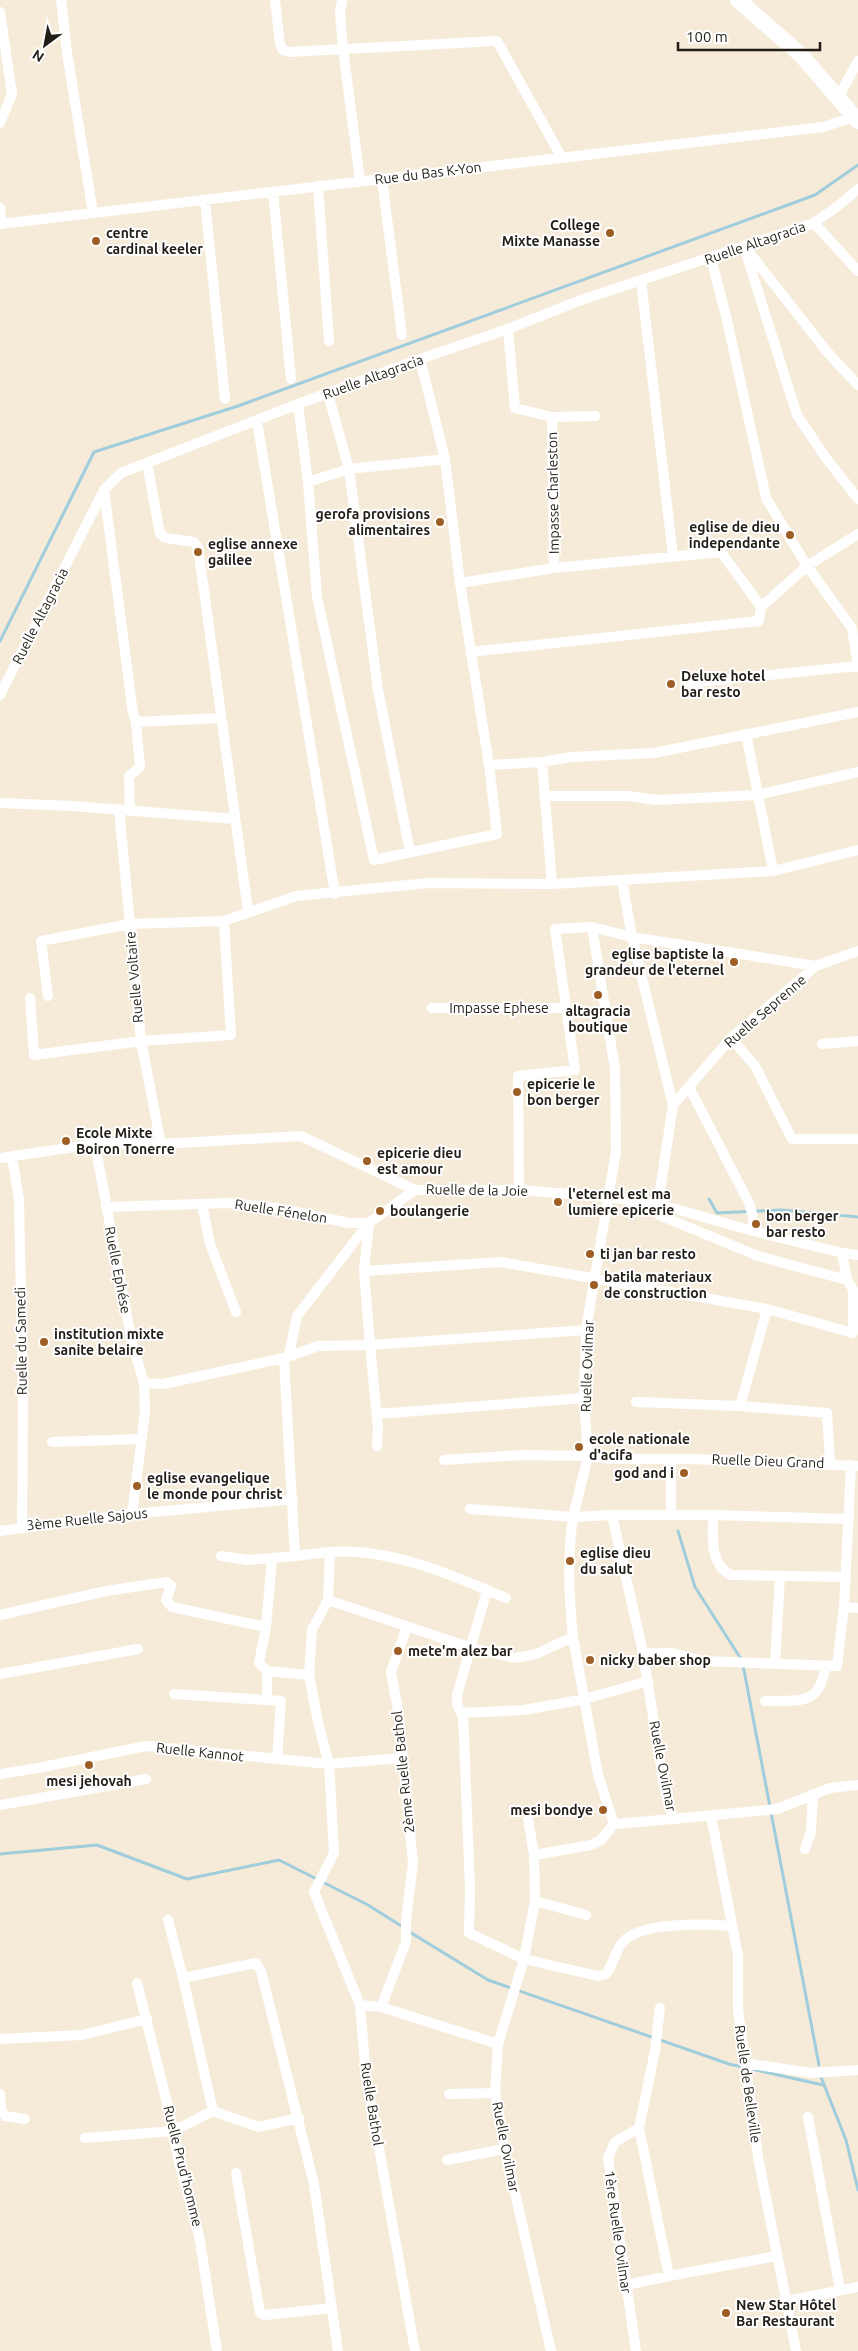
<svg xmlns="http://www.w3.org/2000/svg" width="858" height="2351" viewBox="0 0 858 2351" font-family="Ubuntu,sans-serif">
<rect width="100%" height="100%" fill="#f6ebd9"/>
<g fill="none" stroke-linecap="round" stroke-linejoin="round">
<path stroke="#a0cddc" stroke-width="3" d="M 0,641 L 94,452 L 238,406 L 815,195 L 858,165
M 709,1199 L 717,1213 L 782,1210 L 858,1217
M 678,1531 L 695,1587 L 741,1659
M 743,1665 L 819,2065
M 0,1854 L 97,1845 L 187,1879 L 279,1860 L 368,1905 L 403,1927
M 408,1931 L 488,1980 L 729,2064 L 823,2085
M 821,2077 L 846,2140 L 858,2190"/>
<path stroke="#fff" stroke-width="10" d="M 61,0 L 67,53 L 93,213
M 275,0 L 280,44 L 283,50 L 289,52 L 497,41 L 562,158
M 342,0 L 340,13 L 343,48 L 360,181
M 0,12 L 12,94 L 0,123
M 838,98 L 858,61
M 382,179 L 402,335
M 318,186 L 329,341
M 273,192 L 291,379
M 205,200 L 225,399
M 0,208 L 2,224
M 814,223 L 858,271
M 0,224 L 823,127 L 854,117
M 744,247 L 797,415 L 826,458 L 858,499
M 748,251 L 828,353 L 858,385
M 711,258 L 727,320 L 766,498 L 807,566 L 852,628 L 858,667
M 641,280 L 673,556
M 508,329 L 515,408 L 552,417 L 595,416
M 328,394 L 349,469 L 378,690 L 410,852
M 298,404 L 308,482 L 317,597 L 374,860 L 497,834 L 489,765 L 460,583 L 445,459 L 420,359
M 552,417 L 554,568
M 257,421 L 335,894
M 147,463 L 160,534 L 166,538 L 194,542 L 198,547 L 248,911
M 308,482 L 349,469 L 445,459
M 104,490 L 133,713 L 136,722 L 221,718
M 460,583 L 554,568 L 721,552 L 761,607
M 470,652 L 759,621 L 761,607 L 807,566 L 858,534
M 689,683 L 858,666
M 0,695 L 104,490 L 121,473 L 298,404 L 420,359 L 508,329 L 581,300 L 814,223 L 838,206 L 858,189
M 746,734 L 773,871
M 542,762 L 552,884
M 489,765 L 542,762 L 571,757 L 654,753 L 858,712
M 545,796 L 628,796 L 657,800 L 757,795 L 858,772
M 0,803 L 73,806 L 235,819
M 119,809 L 141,1041 L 161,1144
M 130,810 L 129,776 L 140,767 L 136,722
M 622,880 L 632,937 L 673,1105
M 48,996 L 41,941 L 130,924 L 224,921
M 30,998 L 34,1055 L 141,1041 L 231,1035 L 224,921 L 296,896 L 428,883 L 552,884 L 773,871 L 858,850
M 432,1008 L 565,1008
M 731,1038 L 755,1066 L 792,1139 L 858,1139
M 822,1044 L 858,1041
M 689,1087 L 749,1203 L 753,1217 L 753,1231
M 95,1144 L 132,1343 L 144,1383 L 145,1412 L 132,1514
M 12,1157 L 19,1199 L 23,1405 L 22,1526
M 0,1158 L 95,1144 L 161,1144 L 301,1136 L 415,1190 L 519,1190 L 607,1197 L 658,1204 L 753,1231 L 842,1253 L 858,1255
M 519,1190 L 518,1076 L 575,1070 L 555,929 L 592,927 L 632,937 L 816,966
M 202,1204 L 210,1244 L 236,1312
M 106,1207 L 228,1203 L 277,1208 L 349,1223 L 369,1223 L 415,1190
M 364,1271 L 501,1262 L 767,1309 L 853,1333 L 853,1289 L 847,1280 L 842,1253
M 847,1280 L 758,1256 L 659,1215 L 658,1204 L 673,1105 L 731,1038 L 816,966 L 858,951
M 767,1309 L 740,1406 L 827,1413 L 830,1463
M 289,1355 L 297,1316 L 368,1224
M 284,1358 L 295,1556 L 330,1552 L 328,1600 L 312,1630 L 309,1675 L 318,1722 L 329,1764 L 334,1853 L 314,1892 L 360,2005 L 366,2075 L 415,2351
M 144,1383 L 163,1384 L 284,1358 L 318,1346 L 370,1345 L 364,1271 L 369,1223
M 636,1402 L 740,1406
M 377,1414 L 584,1398
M 52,1442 L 142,1439
M 377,1446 L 378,1429 L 370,1345 L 586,1330
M 444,1460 L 522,1455 L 588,1456 L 610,1459 L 689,1459 L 858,1466
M 612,1515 L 713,1515 L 849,1519
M 671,1515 L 671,1459
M 713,1515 C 713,1537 709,1564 731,1575 L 846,1577
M 0,1531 L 132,1514 L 293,1499
M 330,1552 C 389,1547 452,1575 506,1598
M 221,1556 L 248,1560 L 272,1558
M 487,1590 L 457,1695 L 457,1704 L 463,1717 L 464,1738 L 470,1887 L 469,1933 L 524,1959 L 598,1976 L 606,1974 C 613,1965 615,1952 622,1943 C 639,1921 706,1924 732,1926
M 328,1600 L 472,1648 L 515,1658 L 536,1654 L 573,1637 C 569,1596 567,1558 573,1517 L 470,1509
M 844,1607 L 858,1608
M 0,1615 L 106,1591 L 167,1582 L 171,1586 L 166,1600 L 172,1607 L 266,1627 L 272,1558 L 295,1556
M 266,1627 L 259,1663 L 267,1671 L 267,1699
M 573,1637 L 598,1775 L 614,1824
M 643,1653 L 672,1653 L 702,1661 L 837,1666 L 844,1607 L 851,1465
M 775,1664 L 780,1576
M 267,1671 L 309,1675
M 0,1674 L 138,1649
M 174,1694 L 281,1701 L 277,1759
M 765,1701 C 781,1700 809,1705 818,1689 C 822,1683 824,1674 826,1667
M 462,1713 L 524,1710 L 585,1699 L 648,1681
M 0,1774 L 38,1768 L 146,1746 L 329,1764 L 402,1758
M 0,1805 L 146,1779
M 711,1816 L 738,1956 L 738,2010 L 758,2157 L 796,2351
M 528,1819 L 534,1855
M 673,1819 L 777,1809 L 830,1788 L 858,1785
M 805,1849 L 811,1832 L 813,1794
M 535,1901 L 586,1915
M 183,1978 L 256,1963 L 261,1971 L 314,2184 L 338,2351
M 137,1983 L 170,2115 L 179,2162 L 199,2235 L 217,2351
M 360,2005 L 381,2007 L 498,2044
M 381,2007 L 406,1942 L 406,1920 L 413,1863 L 398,1710 L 391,1672 L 407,1627
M 660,2008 L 655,2051 L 639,2128 L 669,2276 L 777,2256
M 0,2039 L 82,2035 L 147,2019
M 744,2063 L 812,2073 L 858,2070
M 0,2094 L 1,2110 L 5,2116 L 25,2119
M 449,2094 L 495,2093
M 213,2111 L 258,2127 L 299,2118
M 808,2117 L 840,2290
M 85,2138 L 173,2131 L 213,2111 L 183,1978 L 168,1920
M 447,2160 L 505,2149
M 236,2173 L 260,2313 L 265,2315 L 332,2308
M 626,2285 L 669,2276
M 786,2301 L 858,2287
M 551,2351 L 505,2149 L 495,2093 L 498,2044 L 524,1959 L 535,1901 L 534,1855 L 591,1845 L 601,1840 L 614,1824 L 673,1819 L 664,1786 L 643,1653 L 612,1515 L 573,1517 L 588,1456 L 584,1398 L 586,1330 L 616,1151 L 615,1069 L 592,927
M 636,2351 L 608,2158 L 615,2142 L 639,2128"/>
<path stroke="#fff" stroke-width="16" d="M 738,0 L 801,55 L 858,121"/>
</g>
<g fill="#9d5e25" stroke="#fff" stroke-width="2">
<circle cx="610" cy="233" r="5"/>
<circle cx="96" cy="241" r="5"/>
<circle cx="440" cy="522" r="5"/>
<circle cx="790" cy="535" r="5"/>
<circle cx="198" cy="552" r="5"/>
<circle cx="671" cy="684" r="5"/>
<circle cx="734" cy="962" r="5"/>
<circle cx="598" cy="995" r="5"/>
<circle cx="517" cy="1092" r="5"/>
<circle cx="66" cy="1141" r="5"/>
<circle cx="367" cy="1161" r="5"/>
<circle cx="558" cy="1202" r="5"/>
<circle cx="380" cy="1211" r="5"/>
<circle cx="756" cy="1224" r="5"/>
<circle cx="590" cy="1254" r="5"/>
<circle cx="594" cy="1285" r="5"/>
<circle cx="44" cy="1342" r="5"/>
<circle cx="579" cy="1447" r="5"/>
<circle cx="684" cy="1473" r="5"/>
<circle cx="137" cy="1486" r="5"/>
<circle cx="570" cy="1561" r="5"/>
<circle cx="398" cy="1651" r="5"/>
<circle cx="590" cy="1660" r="5"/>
<circle cx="89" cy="1765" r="5"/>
<circle cx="603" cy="1810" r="5"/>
<circle cx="726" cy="2313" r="5"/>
</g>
<g text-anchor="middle" stroke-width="4" stroke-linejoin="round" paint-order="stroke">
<g font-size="14" fill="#221e17" stroke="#fff">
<text transform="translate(428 173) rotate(-7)" y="5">Rue du Bas K-Yon</text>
<text transform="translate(755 243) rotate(-19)" y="5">Ruelle Altagracia</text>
<text transform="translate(373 377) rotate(-20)" y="5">Ruelle Altagracia</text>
<text transform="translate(553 493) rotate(-91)" y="5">Impasse Charleston</text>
<text transform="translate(40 616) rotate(-63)" y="5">Ruelle Altagracia</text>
<text transform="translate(134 977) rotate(-95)" y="5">Ruelle Voltaire</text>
<text x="499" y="1013">Impasse Ephese</text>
<text transform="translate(765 1011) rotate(-41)" y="5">Ruelle Seprenne</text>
<text transform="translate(477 1190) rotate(1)" y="5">Ruelle de la Joie</text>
<text transform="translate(281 1211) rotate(9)" y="5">Ruelle Fénelon</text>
<text transform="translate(118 1270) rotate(79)" y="5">Ruelle Ephése</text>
<text transform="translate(21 1341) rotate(-91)" y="5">Ruelle du Samedi</text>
<text transform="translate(587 1366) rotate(-88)" y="5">Ruelle Ovilmar</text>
<text transform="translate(768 1461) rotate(2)" y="5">Ruelle Dieu Grand</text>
<text transform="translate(87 1519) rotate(-6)" y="5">3ème Ruelle Sajous</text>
<text transform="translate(200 1752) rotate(6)" y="5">Ruelle Kannot</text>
<text transform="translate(663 1766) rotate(79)" y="5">Ruelle Ovilmar</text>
<text transform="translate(403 1772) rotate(-96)" y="5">2ème Ruelle Bathol</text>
<text transform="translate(748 2084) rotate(82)" y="5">Ruelle de Belleville</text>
<text transform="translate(372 2104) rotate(81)" y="5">Ruelle Bathol</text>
<text transform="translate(506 2147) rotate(79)" y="5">Ruelle Ovilmar</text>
<text transform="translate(183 2166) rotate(76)" y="5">Ruelle Prud'homme</text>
<text transform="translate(618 2232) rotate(82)" y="5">1ère Ruelle Ovilmar</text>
</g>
<g font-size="14" font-weight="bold" fill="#221e17" stroke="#fff" text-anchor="start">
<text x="600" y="230" text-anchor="end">College<tspan x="600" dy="16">Mixte Manasse</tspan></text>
<text x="106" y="238">centre<tspan x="106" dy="16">cardinal keeler</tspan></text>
<text x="430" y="519" text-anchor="end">gerofa provisions<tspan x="430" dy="16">alimentaires</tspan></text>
<text x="780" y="532" text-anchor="end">eglise de dieu<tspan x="780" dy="16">independante</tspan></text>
<text x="208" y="549">eglise annexe<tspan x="208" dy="16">galilee</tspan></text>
<text x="681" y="681">Deluxe hotel<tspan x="681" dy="16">bar resto</tspan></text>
<text x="724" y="959" text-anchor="end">eglise baptiste la<tspan x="724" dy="16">grandeur de l'eternel</tspan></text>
<text x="598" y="1016" text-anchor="middle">altagracia<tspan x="598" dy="16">boutique</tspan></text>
<text x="527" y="1089">epicerie le<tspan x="527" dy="16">bon berger</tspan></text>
<text x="76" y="1138">Ecole Mixte<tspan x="76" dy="16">Boiron Tonerre</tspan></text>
<text x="377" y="1158">epicerie dieu<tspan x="377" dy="16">est amour</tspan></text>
<text x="568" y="1199">l'eternel est ma<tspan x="568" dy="16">lumiere epicerie</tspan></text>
<text x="390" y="1216">boulangerie</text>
<text x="766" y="1221">bon berger<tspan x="766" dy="16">bar resto</tspan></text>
<text x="600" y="1259">ti jan bar resto</text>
<text x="604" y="1282">batila materiaux<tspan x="604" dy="16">de construction</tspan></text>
<text x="54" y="1339">institution mixte<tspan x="54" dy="16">sanite belaire</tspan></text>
<text x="589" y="1444">ecole nationale<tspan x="589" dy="16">d'acifa</tspan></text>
<text x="674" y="1478" text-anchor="end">god and i</text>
<text x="147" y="1483">eglise evangelique<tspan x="147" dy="16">le monde pour christ</tspan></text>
<text x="580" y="1558">eglise dieu<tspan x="580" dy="16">du salut</tspan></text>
<text x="408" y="1656">mete'm alez bar</text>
<text x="600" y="1665">nicky baber shop</text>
<text x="89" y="1786" text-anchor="middle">mesi jehovah</text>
<text x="593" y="1815" text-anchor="end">mesi bondye</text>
<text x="736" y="2310">New Star Hôtel<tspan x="736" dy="16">Bar Restaurant</tspan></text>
</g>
</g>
<g transform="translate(45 45) rotate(212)" stroke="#ffffff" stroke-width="4" paint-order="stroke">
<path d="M0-4L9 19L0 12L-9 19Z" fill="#221e17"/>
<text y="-8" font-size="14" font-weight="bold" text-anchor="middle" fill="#221e17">N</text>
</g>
<path d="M678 42v8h142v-8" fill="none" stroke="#221e17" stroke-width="2.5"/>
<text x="686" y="42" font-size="15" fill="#221e17" stroke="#ffffff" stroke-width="4" paint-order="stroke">100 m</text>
</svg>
